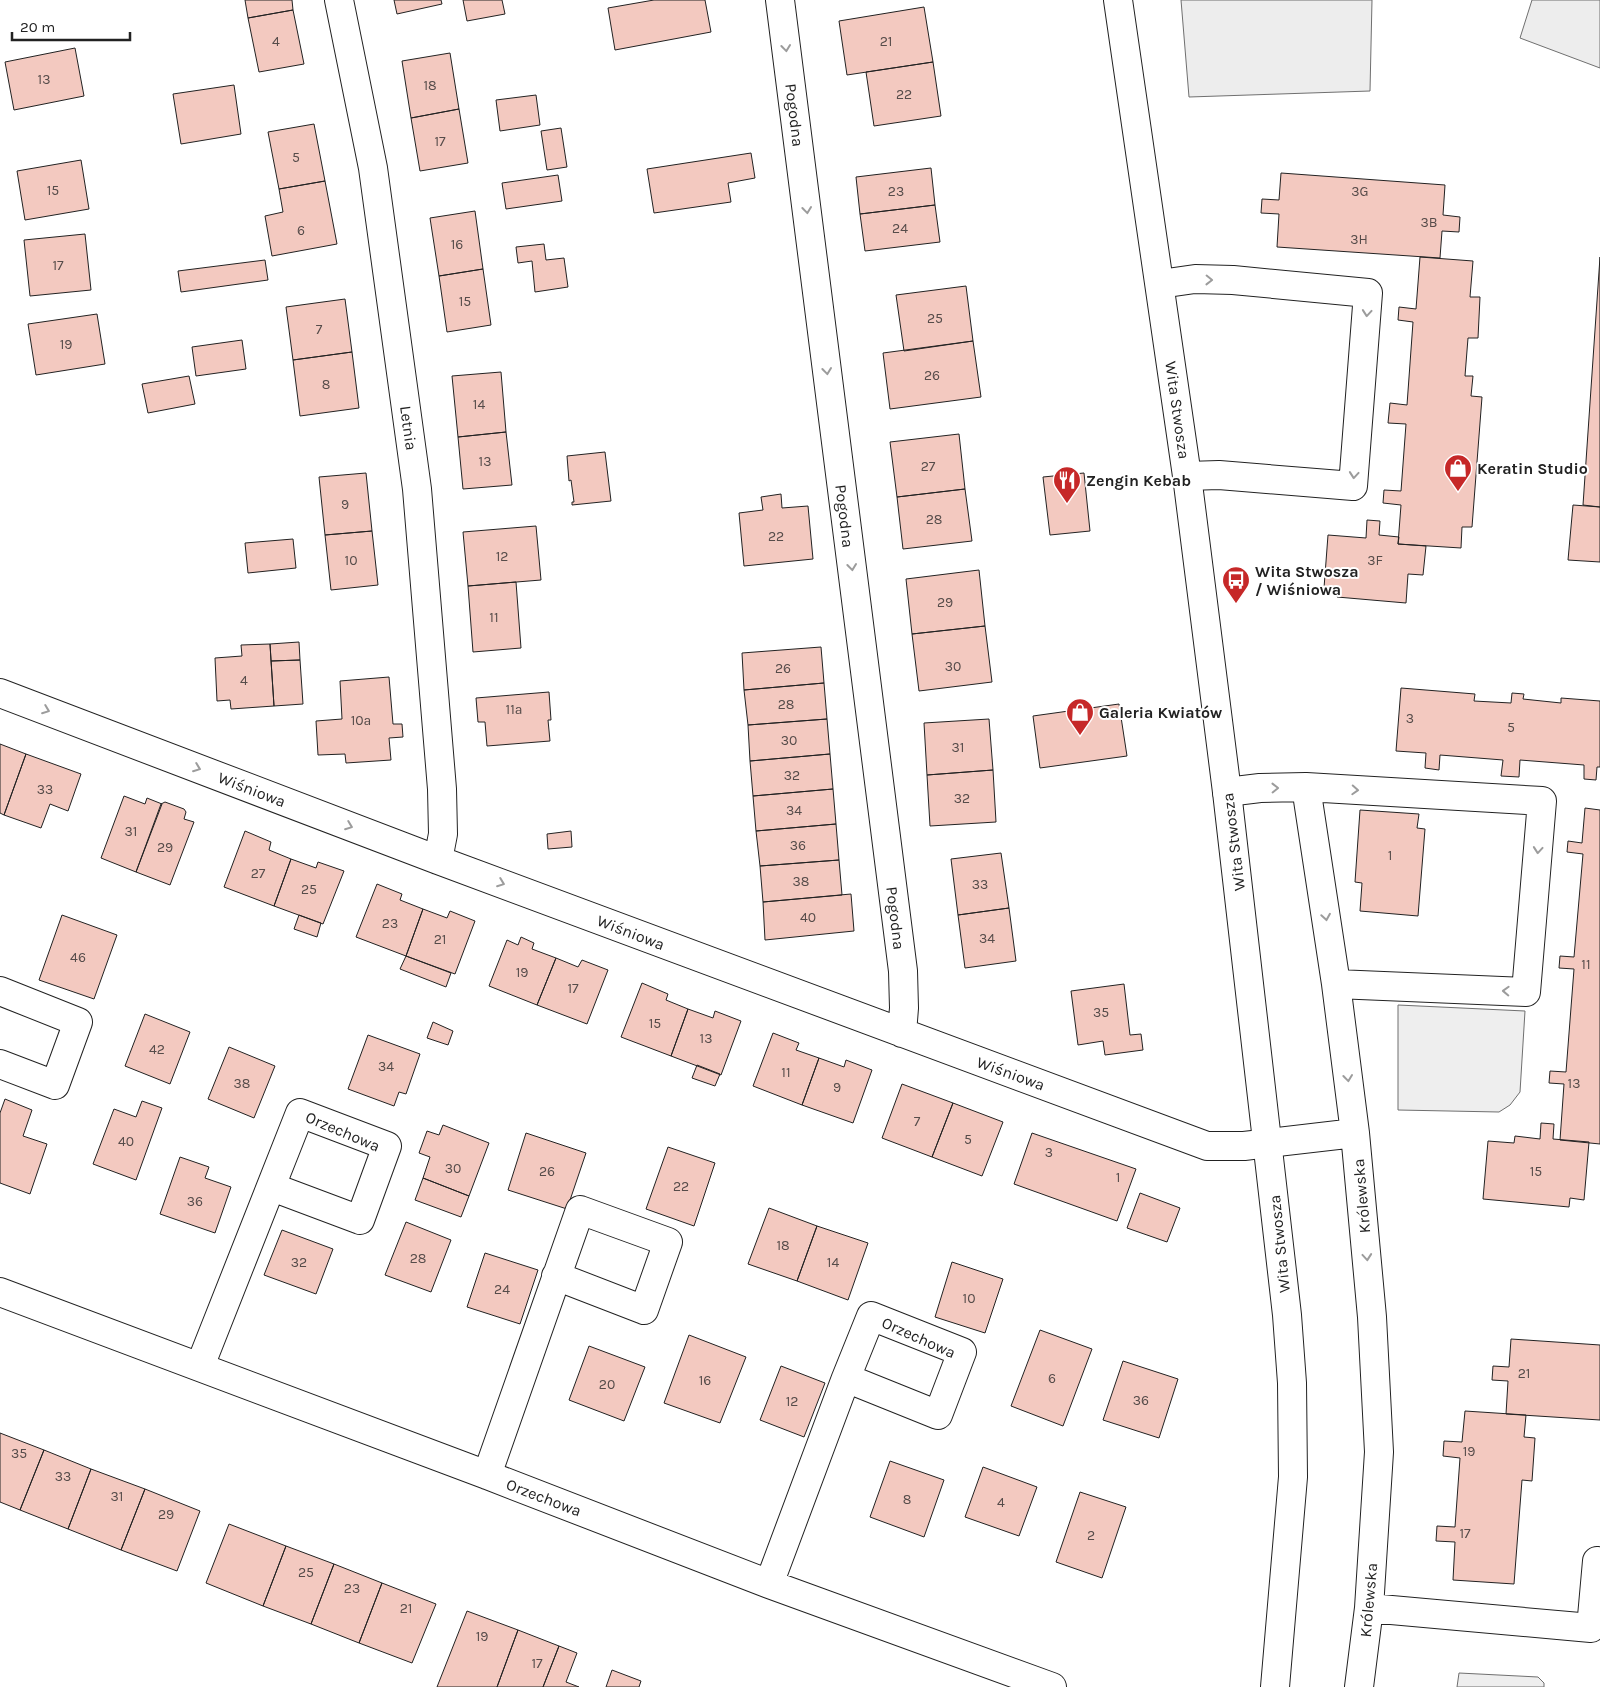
<svg xmlns="http://www.w3.org/2000/svg" width="1600" height="1687" viewBox="0 0 1600 1687" font-family="Karla,sans-serif">
<rect width="100%" height="100%" fill="#fff"/>
<path fill="#eee" stroke="#6f6f6f" d="M 1398,1005 L 1525,1011 L 1520,1092 L 1510,1105 L 1499,1112 L 1398,1110 Z
M 1459,1673 L 1538,1677 L 1544,1683 L 1544,1687 L 1457,1687 Z"/>
<path fill="#ededed" stroke="#6f6f6f" d="M 1181,0 L 1372,0 L 1370,91 L 1189,97 Z
M 1532,0 L 1600,0 L 1600,68 L 1520,38 Z"/>
<path fill="#f3c9c0" stroke="#222" d="M 245,0 L 292,0 L 293,10 L 248,18 Z
M 394,0 L 441,0 L 442,4 L 397,14 Z
M 463,0 L 502,0 L 505,14 L 467,21 Z
M 654,0 L 705,0 L 711,32 L 615,50 L 608,8 Z
M 924,7 L 933,62 L 847,75 L 839,21 Z
M 293,10 L 304,64 L 259,72 L 248,18 Z
M 75,48 L 84,96 L 14,110 L 5,62 Z
M 450,53 L 459,109 L 411,118 L 402,61 Z
M 933,62 L 941,116 L 874,126 L 866,72 Z
M 234,85 L 241,134 L 181,144 L 173,94 Z
M 536,95 L 540,125 L 500,131 L 496,100 Z
M 459,109 L 468,163 L 420,171 L 411,118 Z
M 314,124 L 325,181 L 279,189 L 268,132 Z
M 561,128 L 567,167 L 547,170 L 541,131 Z
M 751,153 L 755,178 L 728,183 L 731,202 L 654,213 L 647,169 Z
M 81,160 L 89,209 L 25,220 L 17,171 Z
M 931,168 L 935,205 L 860,214 L 856,177 Z
M 1281,173 L 1445,185 L 1443,215 L 1460,217 L 1459,232 L 1442,231 L 1440,258 L 1277,247 L 1279,214 L 1261,213 L 1262,199 L 1279,200 Z
M 558,175 L 562,201 L 506,209 L 502,183 Z
M 325,181 L 337,244 L 272,256 L 265,216 L 283,212 L 279,189 Z
M 935,205 L 940,242 L 865,251 L 860,214 Z
M 475,211 L 483,269 L 439,276 L 430,218 Z
M 85,234 L 91,290 L 30,296 L 24,240 Z
M 544,244 L 546,260 L 564,258 L 568,287 L 535,292 L 532,261 L 518,263 L 516,247 Z
M 1420,257 L 1473,261 L 1470,297 L 1480,297 L 1478,338 L 1468,338 L 1465,376 L 1473,376 L 1471,396 L 1482,397 L 1472,527 L 1462,527 L 1461,548 L 1398,544 L 1401,505 L 1383,503 L 1384,490 L 1401,491 L 1406,424 L 1388,423 L 1390,403 L 1407,405 L 1413,322 L 1398,320 L 1399,307 L 1416,309 Z
M 1600,257 L 1600,507 L 1583,505 Z
M 265,260 L 268,280 L 181,292 L 178,271 Z
M 483,269 L 491,325 L 447,332 L 439,276 Z
M 966,286 L 973,341 L 904,351 L 896,295 Z
M 345,299 L 352,352 L 293,360 L 286,307 Z
M 97,314 L 105,364 L 36,375 L 28,324 Z
M 242,340 L 246,369 L 196,376 L 192,347 Z
M 973,341 L 981,397 L 890,409 L 883,353 Z
M 352,352 L 359,408 L 300,416 L 293,360 Z
M 501,372 L 506,432 L 458,437 L 452,376 Z
M 189,376 L 195,404 L 148,413 L 142,384 Z
M 506,432 L 512,485 L 463,489 L 458,437 Z
M 959,434 L 965,489 L 897,497 L 890,442 Z
M 605,452 L 611,501 L 572,505 L 572,502 L 574,502 L 571,480 L 569,481 L 567,456 Z
M 366,473 L 372,531 L 325,535 L 319,477 Z
M 1084,473 L 1090,531 L 1050,535 L 1043,477 Z
M 965,489 L 972,541 L 903,549 L 897,497 Z
M 781,494 L 782,508 L 808,506 L 813,559 L 744,566 L 739,513 L 763,510 L 761,497 Z
M 1573,505 L 1600,507 L 1600,562 L 1568,560 Z
M 1367,520 L 1380,521 L 1379,535 L 1399,537 L 1398,544 L 1426,546 L 1423,575 L 1408,574 L 1406,603 L 1337,597 L 1337,589 L 1324,588 L 1328,535 L 1366,538 Z
M 536,526 L 541,580 L 468,586 L 463,532 Z
M 372,531 L 378,585 L 331,590 L 325,535 Z
M 293,539 L 296,568 L 248,573 L 245,543 Z
M 979,570 L 985,626 L 912,634 L 906,579 Z
M 516,582 L 521,648 L 473,652 L 468,586 Z
M 985,626 L 992,682 L 919,691 L 912,634 Z
M 299,642 L 300,660 L 271,661 L 270,644 Z
M 270,644 L 274,706 L 231,709 L 230,700 L 217,701 L 215,658 L 242,656 L 241,645 Z
M 821,647 L 824,683 L 744,690 L 742,653 Z
M 300,660 L 303,704 L 274,706 L 271,661 Z
M 389,677 L 393,724 L 402,724 L 403,737 L 389,738 L 391,760 L 346,763 L 345,754 L 318,755 L 316,721 L 342,719 L 340,681 Z
M 824,683 L 827,719 L 748,725 L 744,690 Z
M 1401,688 L 1475,694 L 1474,701 L 1511,703 L 1512,693 L 1524,694 L 1523,699 L 1561,703 L 1561,698 L 1600,701 L 1600,767 L 1597,767 L 1596,780 L 1584,779 L 1584,765 L 1520,760 L 1519,777 L 1501,776 L 1503,760 L 1440,755 L 1439,770 L 1425,768 L 1426,753 L 1396,751 Z
M 549,692 L 551,720 L 548,720 L 550,741 L 487,746 L 485,722 L 478,722 L 476,698 Z
M 1119,704 L 1127,756 L 1040,768 L 1033,716 Z
M 827,719 L 830,754 L 750,761 L 748,725 Z
M 989,719 L 993,770 L 927,775 L 924,723 Z
M 0,744 L 26,754 L 4,815 L 0,813 Z
M 26,754 L 81,774 L 68,811 L 50,804 L 41,828 L 4,815 Z
M 830,754 L 833,789 L 753,796 L 750,761 Z
M 993,770 L 996,822 L 930,826 L 927,775 Z
M 833,789 L 836,824 L 756,831 L 753,796 Z
M 124,796 L 145,804 L 147,798 L 162,804 L 136,872 L 101,858 Z
M 165,802 L 184,809 L 186,812 L 184,819 L 194,822 L 170,885 L 136,872 L 161,804 Z
M 1585,808 L 1600,810 L 1600,1144 L 1560,1140 L 1564,1084 L 1549,1083 L 1550,1071 L 1566,1072 L 1574,969 L 1559,968 L 1560,956 L 1574,957 L 1583,854 L 1567,852 L 1568,841 L 1582,843 Z
M 1360,810 L 1419,814 L 1417,828 L 1425,829 L 1418,916 L 1360,911 L 1362,883 L 1355,882 Z
M 836,824 L 839,860 L 760,866 L 756,831 Z
M 245,831 L 271,842 L 269,850 L 291,859 L 274,906 L 224,887 Z
M 571,831 L 572,847 L 548,849 L 547,834 Z
M 1001,853 L 1009,908 L 958,915 L 951,859 Z
M 291,859 L 316,868 L 318,862 L 344,871 L 323,924 L 274,906 Z
M 839,860 L 842,895 L 763,902 L 760,866 Z
M 377,884 L 402,894 L 400,900 L 423,909 L 406,956 L 356,937 Z
M 851,894 L 854,931 L 765,940 L 763,902 Z
M 1009,908 L 1016,961 L 965,968 L 958,915 Z
M 423,909 L 447,918 L 450,911 L 475,921 L 455,974 L 406,956 Z
M 62,915 L 117,935 L 94,999 L 39,980 Z
M 299,915 L 321,923 L 317,937 L 294,929 Z
M 521,937 L 534,943 L 532,949 L 556,958 L 537,1005 L 489,986 L 507,940 L 518,945 Z
M 406,956 L 451,973 L 446,987 L 400,969 Z
M 556,958 L 578,967 L 582,960 L 608,970 L 587,1024 L 537,1005 Z
M 642,983 L 668,994 L 666,1000 L 688,1009 L 671,1056 L 621,1037 Z
M 1124,984 L 1130,1035 L 1141,1034 L 1143,1050 L 1105,1055 L 1103,1041 L 1078,1045 L 1071,991 Z
M 688,1009 L 713,1018 L 715,1011 L 741,1021 L 721,1075 L 671,1056 Z
M 145,1014 L 190,1032 L 170,1084 L 125,1066 Z
M 433,1022 L 453,1031 L 448,1045 L 427,1038 Z
M 773,1033 L 799,1043 L 796,1050 L 819,1058 L 802,1105 L 753,1086 Z
M 368,1035 L 420,1054 L 406,1094 L 399,1092 L 394,1106 L 348,1089 Z
M 229,1047 L 275,1066 L 254,1118 L 208,1099 Z
M 819,1058 L 844,1067 L 846,1060 L 872,1070 L 853,1123 L 802,1105 Z
M 697,1065 L 720,1074 L 715,1086 L 692,1078 Z
M 902,1084 L 953,1103 L 932,1157 L 882,1138 Z
M 5,1099 L 32,1110 L 23,1136 L 47,1144 L 30,1194 L 0,1183 L 0,1113 Z
M 142,1101 L 162,1108 L 136,1180 L 93,1164 L 114,1109 L 136,1117 Z
M 953,1103 L 1003,1122 L 982,1176 L 932,1157 Z
M 1541,1123 L 1554,1124 L 1553,1139 L 1589,1142 L 1584,1200 L 1570,1198 L 1569,1207 L 1483,1199 L 1488,1141 L 1514,1143 L 1515,1136 L 1540,1139 Z
M 443,1125 L 489,1143 L 469,1196 L 423,1178 L 430,1157 L 419,1153 L 427,1131 L 439,1135 Z
M 526,1133 L 586,1153 L 567,1209 L 508,1190 Z
M 1032,1133 L 1136,1169 L 1117,1221 L 1014,1184 Z
M 668,1147 L 715,1163 L 694,1226 L 646,1209 Z
M 180,1157 L 209,1167 L 205,1178 L 231,1187 L 215,1233 L 160,1214 Z
M 423,1178 L 469,1196 L 461,1217 L 415,1200 Z
M 1140,1193 L 1180,1208 L 1167,1242 L 1127,1228 Z
M 769,1208 L 817,1226 L 797,1281 L 748,1264 Z
M 406,1222 L 451,1240 L 431,1292 L 385,1275 Z
M 817,1226 L 868,1243 L 848,1300 L 797,1281 Z
M 282,1230 L 333,1249 L 316,1294 L 264,1275 Z
M 485,1253 L 538,1270 L 520,1324 L 467,1307 Z
M 952,1262 L 1003,1279 L 985,1333 L 935,1317 Z
M 1040,1330 L 1092,1349 L 1063,1426 L 1011,1406 Z
M 689,1335 L 746,1357 L 720,1423 L 664,1403 Z
M 1511,1339 L 1600,1345 L 1600,1420 L 1506,1414 L 1508,1381 L 1492,1380 L 1493,1366 L 1509,1367 Z
M 589,1346 L 645,1367 L 624,1421 L 569,1400 Z
M 1123,1361 L 1178,1379 L 1159,1438 L 1103,1420 Z
M 781,1366 L 825,1383 L 804,1437 L 760,1420 Z
M 1465,1411 L 1526,1415 L 1524,1437 L 1535,1438 L 1532,1481 L 1522,1480 L 1514,1584 L 1453,1580 L 1455,1542 L 1436,1541 L 1437,1526 L 1455,1527 L 1460,1458 L 1443,1456 L 1444,1441 L 1462,1442 Z
M 0,1433 L 44,1450 L 20,1510 L 0,1502 Z
M 44,1450 L 91,1469 L 68,1529 L 20,1510 Z
M 890,1461 L 944,1480 L 924,1537 L 870,1517 Z
M 983,1467 L 1037,1487 L 1019,1536 L 965,1517 Z
M 91,1469 L 145,1489 L 121,1550 L 68,1529 Z
M 145,1489 L 200,1511 L 177,1571 L 121,1550 Z
M 1080,1492 L 1126,1507 L 1102,1578 L 1056,1562 Z
M 229,1524 L 286,1546 L 263,1606 L 206,1583 Z
M 286,1546 L 334,1564 L 311,1624 L 263,1606 Z
M 334,1564 L 382,1583 L 359,1643 L 311,1624 Z
M 382,1583 L 436,1604 L 412,1663 L 359,1643 Z
M 467,1611 L 518,1630 L 497,1687 L 437,1687 Z
M 518,1630 L 559,1646 L 543,1687 L 497,1687 Z
M 559,1646 L 577,1653 L 566,1682 L 579,1687 L 543,1687 Z
M 612,1670 L 641,1681 L 639,1687 L 606,1687 Z"/>
<g fill="none" stroke-linecap="round" stroke-linejoin="round">
<g stroke="#222" stroke-width="30">
<path id="minor" d="M 339,0 L 373,168 L 417,489 L 442,789 L 443,834 L 438,860
M 780,0 L 903,971 L 904,1008 L 902,1033
M 1160,284 L 1195,279 L 1233,280 L 1368,293 L 1353,486 L 1219,475 L 1187,476
M 0,693 L 438,860 L 1207,1146 L 1244,1146 L 1355,1133
M 1306,787 L 1542,801 L 1526,992 L 1336,984
M 1227,792 L 1260,788 L 1306,787 L 1336,984 L 1355,1133 L 1372,1317 L 1379,1452 L 1369,1608 L 1359,1687
M 0,991 L 78,1022 L 55,1085 L 0,1064
M 0,1292 L 487,1475 L 769,1584 L 1052,1687
M 200,1366 L 300,1113 L 387,1146 L 360,1220 L 272,1187
M 487,1475 L 580,1210 L 668,1242 L 644,1310 L 556,1276
M 769,1584 L 846,1378 L 871,1316 L 962,1352 L 938,1415 L 846,1378
M 1369,1608 L 1591,1628 L 1597,1561"/>
</g>
<g stroke="#222" stroke-width="30">
<path id="tertiary" d="M 1118,0 L 1187,476 L 1227,792 L 1287,1315 L 1292,1383 L 1293,1477 L 1275,1687"/>
</g>
<use href="#minor" stroke="#fff" stroke-width="28"/>
<use href="#tertiary" stroke="#fff" stroke-width="28"/>
</g>
<defs><path id="oneway-chevron" d="M-2-3.5L2.5 0L-2 3.5" fill="none" stroke-width="1.6" stroke-linecap="round" stroke-linejoin="round" transform="scale(1.25)"/></defs>
<g stroke="#9c9c9c">
<use href="#oneway-chevron" transform="translate(786 48) rotate(83)"/>
<use href="#oneway-chevron" transform="translate(807 210) rotate(83)"/>
<use href="#oneway-chevron" transform="translate(1209 280) rotate(1)"/>
<use href="#oneway-chevron" transform="translate(1367 313) rotate(95)"/>
<use href="#oneway-chevron" transform="translate(827 371) rotate(83)"/>
<use href="#oneway-chevron" transform="translate(1354 475) rotate(95)"/>
<use href="#oneway-chevron" transform="translate(852 567) rotate(83)"/>
<use href="#oneway-chevron" transform="translate(46 710) rotate(21)"/>
<use href="#oneway-chevron" transform="translate(197 768) rotate(21)"/>
<use href="#oneway-chevron" transform="translate(1275 788) rotate(-1)"/>
<use href="#oneway-chevron" transform="translate(1355 790) rotate(3)"/>
<use href="#oneway-chevron" transform="translate(349 826) rotate(21)"/>
<use href="#oneway-chevron" transform="translate(1538 850) rotate(95)"/>
<use href="#oneway-chevron" transform="translate(501 883) rotate(21)"/>
<use href="#oneway-chevron" transform="translate(1326 917) rotate(81)"/>
<use href="#oneway-chevron" transform="translate(1506 991) rotate(-178)"/>
<use href="#oneway-chevron" transform="translate(1348 1078) rotate(83)"/>
<use href="#oneway-chevron" transform="translate(1367 1257) rotate(85)"/>
</g>
<defs>
<g id="shop-pin" transform="scale(1.4375)"><path d="M0 17L-7.5 6A9.5 9.5 0 1 1 7.5 6Z" fill="#c62828" stroke="#fff"/><path d="M-5-2.5h2.3a2.7 3.5 0 0 1 5.4 0H5L5.5 6h-11ZM-1.5-2.5h3a1.5 2.3 0 0 0-3 0Z" fill="#fff"/></g>
<g id="restaurant-pin" transform="scale(1.4375)"><path d="M0 17L-7.5 6A9.5 9.5 0 1 1 7.5 6Z" fill="#c62828" stroke="#fff"/><path d="M-5-6h1v4h1v-4h1v4h1v-4h1v5L-1.5 .5V6h-2V.5L-5-1ZM5-6V6H3V1.5H1.5Q1.5-4 5-6Z" fill="#fff"/></g>
<g id="bus-pin" transform="scale(1.4375)"><path d="M0 17L-7.5 6A9.5 9.5 0 1 1 7.5 6Z" fill="#c62828" stroke="#fff"/><path d="M-5-6H5V4H4V6H2V4H-2V6H-4V4H-5ZM-3.5-4V0h7V-4ZM-3.5 1.2v1.5H-2V1.2ZM2 1.2v1.5H3.5V1.2Z" fill="#fff"/></g>
</defs>
<g fill-rule="evenodd">
<use href="#shop-pin" x="1458" y="468"/>
<use href="#restaurant-pin" x="1067" y="480"/>
<use href="#bus-pin" x="1236" y="580"/>
<use href="#shop-pin" x="1080" y="712"/>
</g>
<g text-anchor="middle" stroke-width="4" stroke-linejoin="round" paint-order="stroke">
<g font-size="14" fill="#564c4a">
<text x="276" y="46">4</text>
<text x="886" y="46">21</text>
<text x="44" y="84">13</text>
<text x="430" y="90">18</text>
<text x="904" y="99">22</text>
<text x="440" y="146">17</text>
<text x="296" y="162">5</text>
<text x="53" y="195">15</text>
<text x="896" y="196">23</text>
<text x="1360" y="196">3G</text>
<text x="1429" y="227">3B</text>
<text x="900" y="233">24</text>
<text x="301" y="235">6</text>
<text x="1359" y="244">3H</text>
<text x="457" y="249">16</text>
<text x="58" y="270">17</text>
<text x="465" y="306">15</text>
<text x="935" y="323">25</text>
<text x="319" y="334">7</text>
<text x="66" y="349">19</text>
<text x="932" y="380">26</text>
<text x="326" y="389">8</text>
<text x="479" y="409">14</text>
<text x="485" y="466">13</text>
<text x="928" y="471">27</text>
<text x="345" y="509">9</text>
<text x="934" y="524">28</text>
<text x="776" y="541">22</text>
<text x="502" y="561">12</text>
<text x="351" y="565">10</text>
<text x="1375" y="565">3F</text>
<text x="945" y="607">29</text>
<text x="494" y="622">11</text>
<text x="953" y="671">30</text>
<text x="783" y="673">26</text>
<text x="244" y="685">4</text>
<text x="786" y="709">28</text>
<text x="514" y="714">11a</text>
<text x="1410" y="723">3</text>
<text x="361" y="725">10a</text>
<text x="1511" y="732">5</text>
<text x="789" y="745">30</text>
<text x="958" y="752">31</text>
<text x="792" y="780">32</text>
<text x="45" y="794">33</text>
<text x="962" y="803">32</text>
<text x="794" y="815">34</text>
<text x="131" y="836">31</text>
<text x="798" y="850">36</text>
<text x="165" y="852">29</text>
<text x="1390" y="860">1</text>
<text x="258" y="878">27</text>
<text x="801" y="886">38</text>
<text x="980" y="889">33</text>
<text x="309" y="894">25</text>
<text x="808" y="922">40</text>
<text x="390" y="928">23</text>
<text x="987" y="943">34</text>
<text x="440" y="944">21</text>
<text x="78" y="962">46</text>
<text x="1586" y="969">11</text>
<text x="522" y="977">19</text>
<text x="573" y="993">17</text>
<text x="1101" y="1017">35</text>
<text x="655" y="1028">15</text>
<text x="706" y="1043">13</text>
<text x="157" y="1054">42</text>
<text x="386" y="1071">34</text>
<text x="786" y="1077">11</text>
<text x="242" y="1088">38</text>
<text x="1574" y="1088">13</text>
<text x="837" y="1092">9</text>
<text x="917" y="1126">7</text>
<text x="968" y="1144">5</text>
<text x="126" y="1146">40</text>
<text x="1049" y="1157">3</text>
<text x="453" y="1173">30</text>
<text x="547" y="1176">26</text>
<text x="1536" y="1176">15</text>
<text x="1118" y="1182">1</text>
<text x="681" y="1191">22</text>
<text x="195" y="1206">36</text>
<text x="783" y="1250">18</text>
<text x="418" y="1263">28</text>
<text x="299" y="1267">32</text>
<text x="833" y="1267">14</text>
<text x="502" y="1294">24</text>
<text x="969" y="1303">10</text>
<text x="1524" y="1378">21</text>
<text x="1052" y="1383">6</text>
<text x="705" y="1385">16</text>
<text x="607" y="1389">20</text>
<text x="1141" y="1405">36</text>
<text x="792" y="1406">12</text>
<text x="1469" y="1456">19</text>
<text x="19" y="1458">35</text>
<text x="63" y="1481">33</text>
<text x="117" y="1501">31</text>
<text x="907" y="1504">8</text>
<text x="1001" y="1507">4</text>
<text x="166" y="1519">29</text>
<text x="1465" y="1538">17</text>
<text x="1091" y="1540">2</text>
<text x="306" y="1577">25</text>
<text x="352" y="1593">23</text>
<text x="406" y="1613">21</text>
<text x="482" y="1641">19</text>
<text x="537" y="1668">17</text>
</g>
<g font-size="16" fill="#222" stroke="#fff">
<text transform="translate(795 115) rotate(83)" y="6">Pogodna</text>
<text transform="translate(1178 410) rotate(82)" y="6">Wita Stwosza</text>
<text transform="translate(409 428) rotate(82)" y="6">Letnia</text>
<text transform="translate(845 516) rotate(83)" y="6">Pogodna</text>
<text transform="translate(252 789) rotate(21)" y="6">Wiśniowa</text>
<text transform="translate(1233 842) rotate(-97)" y="6">Wita Stwosza</text>
<text transform="translate(896 918) rotate(83)" y="6">Pogodna</text>
<text transform="translate(631 932) rotate(21)" y="6">Wiśniowa</text>
<text transform="translate(1011 1073) rotate(20)" y="6">Wiśniowa</text>
<text transform="translate(343 1131) rotate(23)" y="6">Orzechowa</text>
<text transform="translate(1361 1196) rotate(-95)" y="6">Królewska</text>
<text transform="translate(1279 1244) rotate(-96)" y="6">Wita Stwosza</text>
<text transform="translate(919 1337) rotate(24)" y="6">Orzechowa</text>
<text transform="translate(544 1497) rotate(21)" y="6">Orzechowa</text>
<text transform="translate(1368 1600) rotate(-85)" y="6">Królewska</text>
</g>
<g font-size="16" font-weight="bold" fill="#222" stroke="#fff" text-anchor="start">
<text x="1477" y="474">Keratin Studio</text>
<text x="1086" y="486">Zengin Kebab</text>
<text x="1255" y="577">Wita Stwosza<tspan x="1255" dy="18">/ Wiśniowa</tspan></text>
<text x="1099" y="718">Galeria Kwiatów</text>
</g>
</g>
<path d="M12 32v8h118v-8" fill="none" stroke="#222222" stroke-width="2.5"/>
<text x="20" y="32" font-size="15" fill="#222222" stroke="#ffffff" stroke-width="4" paint-order="stroke">20 m</text>
</svg>
